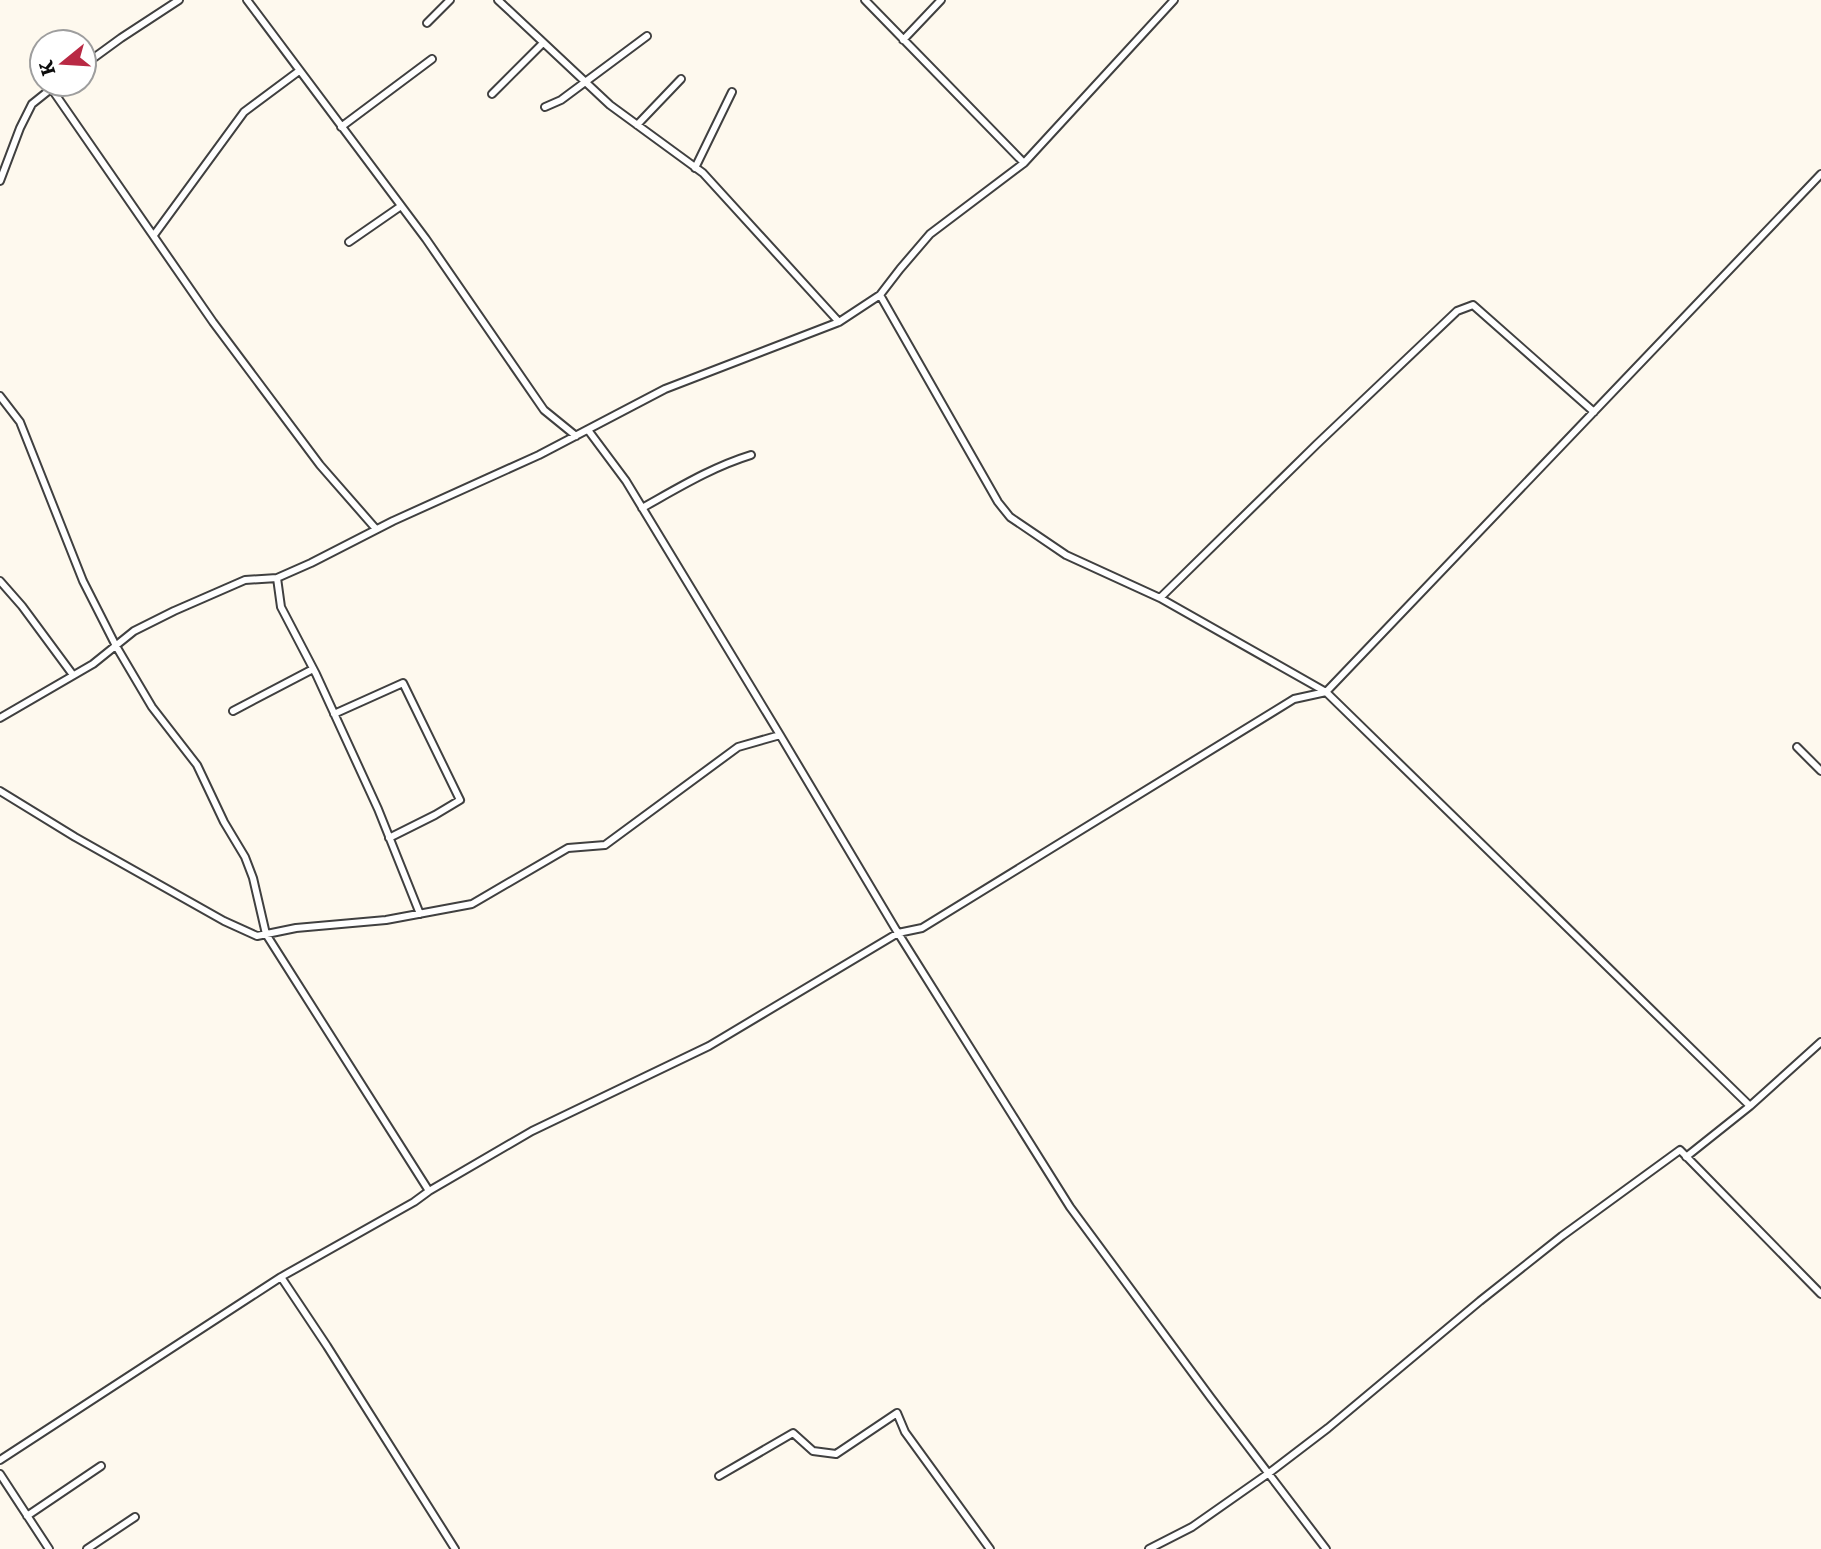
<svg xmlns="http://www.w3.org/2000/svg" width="1821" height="1549" viewBox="0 0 1821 1549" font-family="Literata,serif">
<rect width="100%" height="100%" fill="#fef9ee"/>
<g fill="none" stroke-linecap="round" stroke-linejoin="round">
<g stroke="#404040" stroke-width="10">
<path id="street" d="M 247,0 L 426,239 L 544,410 L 576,436
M 498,0 L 610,105 L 703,173 L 839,322
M 865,0 L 1024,163
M 427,23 L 450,0
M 903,40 L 941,0
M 84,65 L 121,38 L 179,0
M 51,88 L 213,322 L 320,465 L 376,529
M 492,94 L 543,43
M 545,107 L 561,100 L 647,36
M 637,125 L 681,79
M 341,127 L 432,59
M 695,168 L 732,92
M 0,181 L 20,128 L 32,104 L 57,84
M 154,235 L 244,112 L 299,71
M 349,242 L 401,206
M 880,295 L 998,502 L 1010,517 L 1066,555 L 1160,598 L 1326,692 L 1750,1106
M 0,396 L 20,422 L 83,581 L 116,646 L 152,707 L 197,765 L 224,822 L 245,857 L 253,878 L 266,934 L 429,1191
M 588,430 L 626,481 L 780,735 L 898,933 L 1070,1207 L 1211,1398 L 1326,1549
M 642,508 C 678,488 712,467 751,455
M 277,578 L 281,607 L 316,674 L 378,809 L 420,914
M 0,581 L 22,606 L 73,675
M 1160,598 L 1317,444 L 1457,311 L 1473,305 L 1594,412
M 233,711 L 313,669
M 334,714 L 403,683 L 460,800 L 435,815 L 389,838
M 0,718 L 93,664 L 134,631 L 174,611 L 245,580 L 277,578 L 311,563 L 393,521 L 539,455 L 665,389 L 839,322 L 880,295 L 900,269 L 930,234 L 1024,163 L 1174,0
M 1797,747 L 1821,771
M 0,791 L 75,837 L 224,921 L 257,936 L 296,928 L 386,920 L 472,904 L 568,848 L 605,845 L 738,747 L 780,735
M 1686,1157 L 1750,1106 L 1821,1042
M 281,1277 L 327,1346 L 455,1549
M 0,1460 L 281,1277 L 414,1202 L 429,1191 L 532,1131 L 709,1046 L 898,933 L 922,928 L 1294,699 L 1326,692 L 1821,174
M 0,1474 L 49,1549
M 719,1476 L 793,1433 L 813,1451 L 836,1454 L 897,1413 L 905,1432 L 990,1549
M 27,1516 L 101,1466
M 87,1549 L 135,1517
M 1149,1549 L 1192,1527 L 1269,1473 L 1328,1428 L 1480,1301 L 1562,1236 L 1680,1150 L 1821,1294"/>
</g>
<use href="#street" stroke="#fff" stroke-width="6"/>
</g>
<g transform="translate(63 63) rotate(252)"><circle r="33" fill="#ffffff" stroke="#9e9e9e" stroke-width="2"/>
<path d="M0-5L12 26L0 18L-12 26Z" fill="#b92944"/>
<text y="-10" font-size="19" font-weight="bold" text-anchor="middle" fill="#0d0d0d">K</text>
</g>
</svg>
